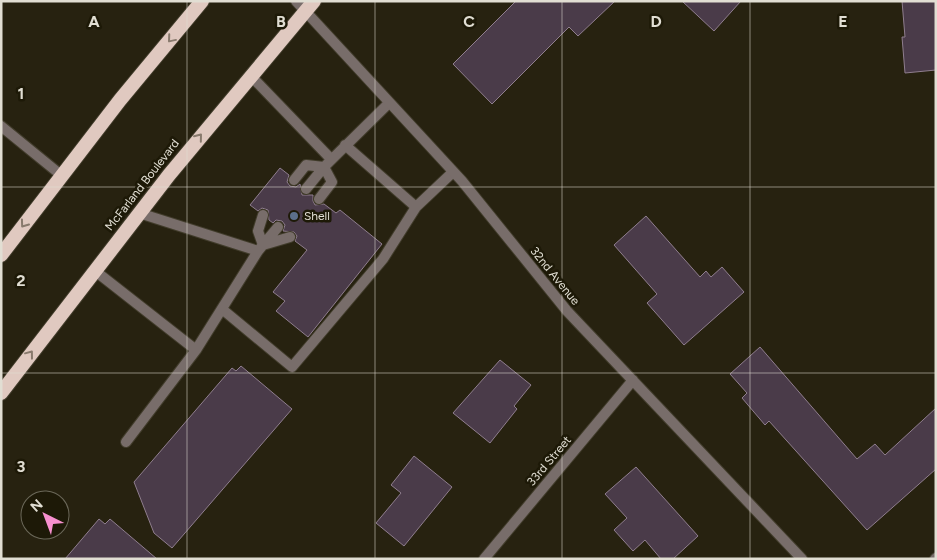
<svg xmlns="http://www.w3.org/2000/svg" width="937" height="560" viewBox="0 0 937 560" font-family="Figtree,sans-serif">
<rect width="100%" height="100%" fill="#272210"/>
<path fill="#4a3b49" stroke="#8f7e8e" d="M 516,1 L 615,1 L 578,36 L 569,27 L 492,104 L 453,64 Z
M 682,1 L 741,1 L 714,31 Z
M 902,1 L 936,1 L 936,70 L 905,73 L 902,37 L 905,37 Z
M 280,168 L 289,175 L 287,182 L 290,186 L 296,187 L 300,184 L 302,195 L 313,195 L 313,201 L 315,205 L 324,204 L 336,213 L 340,210 L 382,244 L 308,337 L 276,311 L 285,301 L 273,292 L 307,250 L 295,241 L 297,236 L 294,232 L 283,231 L 285,225 L 282,221 L 276,220 L 273,223 L 269,220 L 268,210 L 262,208 L 258,211 L 250,205 Z
M 646,216 L 700,277 L 706,271 L 711,277 L 722,267 L 744,292 L 684,345 L 647,303 L 657,294 L 614,245 Z
M 760,347 L 857,459 L 875,444 L 885,455 L 936,408 L 936,469 L 867,530 L 769,421 L 765,425 L 742,398 L 747,393 L 730,374 Z
M 500,360 L 531,385 L 514,406 L 517,409 L 490,443 L 453,413 Z
M 241,366 L 292,409 L 172,548 L 154,533 L 134,482 L 232,368 L 236,371 Z
M 414,456 L 452,487 L 404,546 L 376,523 L 401,493 L 391,485 Z
M 636,467 L 698,536 L 673,559 L 661,559 L 645,540 L 633,551 L 614,530 L 627,518 L 605,494 Z
M 99,519 L 105,524 L 110,519 L 157,559 L 65,559 Z"/>
<g fill="none" stroke-linecap="round" stroke-linejoin="round">
<g stroke="#413c2b" stroke-width="12">
<path id="service" d="M 251,76 L 331,159
M 1,126 L 61,175
M 345,145 L 416,207 L 453,172
M 294,180 L 306,165 L 324,167 L 332,182 L 319,199
M 306,189 L 324,167 L 389,103
M 139,213 L 258,251 L 278,227
M 263,215 L 258,231 L 263,245 L 290,237
M 94,270 L 196,350
M 222,309 L 292,367 L 383,259 L 416,207
M 126,442 L 196,350 L 258,251"/>
</g>
<g stroke="#413c2b" stroke-width="12">
<path id="minor" d="M 296,1 L 462,181 L 567,311 L 802,559
M 484,559 L 633,380
M 935,559 L 936,558"/>
</g>
<g stroke="#413c2b" stroke-width="16">
<path id="trunk" d="M 1,255 L 120,100 L 202,1
M 1,393 L 169,175 L 314,1"/>
</g>
<use href="#service" stroke="#786d6a" stroke-width="10"/>
<use href="#minor" stroke="#786d6a" stroke-width="10"/>
<use href="#trunk" stroke="#e0c9c0" stroke-width="14"/>
</g>
<defs><path id="oneway-chevron" d="M-2-3.5L2.5 0L-2 3.5" fill="none" stroke-width="1.6" stroke-linecap="round" stroke-linejoin="round" transform="scale(1.25)"/></defs>
<g stroke="#887a6d">
<use href="#oneway-chevron" transform="translate(171 39) rotate(130)"/>
<use href="#oneway-chevron" transform="translate(199 137) rotate(-51)"/>
<use href="#oneway-chevron" transform="translate(24 224) rotate(126)"/>
<use href="#oneway-chevron" transform="translate(30 354) rotate(-53)"/>
</g>
<path fill="none" stroke="#e1ded3" stroke-width="1" stroke-opacity="0.55" d="M 187,1 L 187,559M 375,1 L 375,559M 562,1 L 562,559M 750,1 L 750,559M 1,187 L 936,187M 1,373 L 936,373"/>
<circle fill="#5c6f8a" stroke="#1d1907" stroke-width="2" cx="294" cy="216" r="5"/>
<g text-anchor="middle" stroke-width="5" stroke-linejoin="round" paint-order="stroke">
<g font-size="12" fill="#e1ded3" stroke="#1d1907">
<text transform="translate(142 185) rotate(-52)" y="4">McFarland Boulevard</text>
<text transform="translate(555 276) rotate(51)" y="4">32nd Avenue</text>
<text transform="translate(549 461) rotate(-50)" y="4">33rd Street</text>
</g>
<g font-size="12" fill="#e1ded3" stroke="#1d1907" text-anchor="start">
<text x="304" y="220">Shell</text>
</g>
</g>
<g font-size="16" text-anchor="middle" font-weight="bold" fill="#e1ded3" stroke="#1d1907" stroke-width="5" stroke-linejoin="round" paint-order="stroke">
<text x="94" y="27">A</text>
<text x="281" y="27">B</text>
<text x="469" y="27">C</text>
<text x="656" y="27">D</text>
<text x="843" y="27">E</text>
<text x="21" y="99">1</text>
<text x="21" y="286">2</text>
<text x="21" y="472">3</text>
</g>
<rect width="937" height="560" fill="none" stroke="#e1ded3" stroke-width="5"/>
<g transform="translate(45 515) rotate(318)"><circle r="24" fill="#1d1907" stroke="#6b6859"/>
<path d="M0-4L9 19L0 12L-9 19Z" fill="#f790cf"/>
<text y="-8" font-size="14" font-weight="bold" text-anchor="middle" fill="#e1ded3">N</text>
</g>
</svg>
